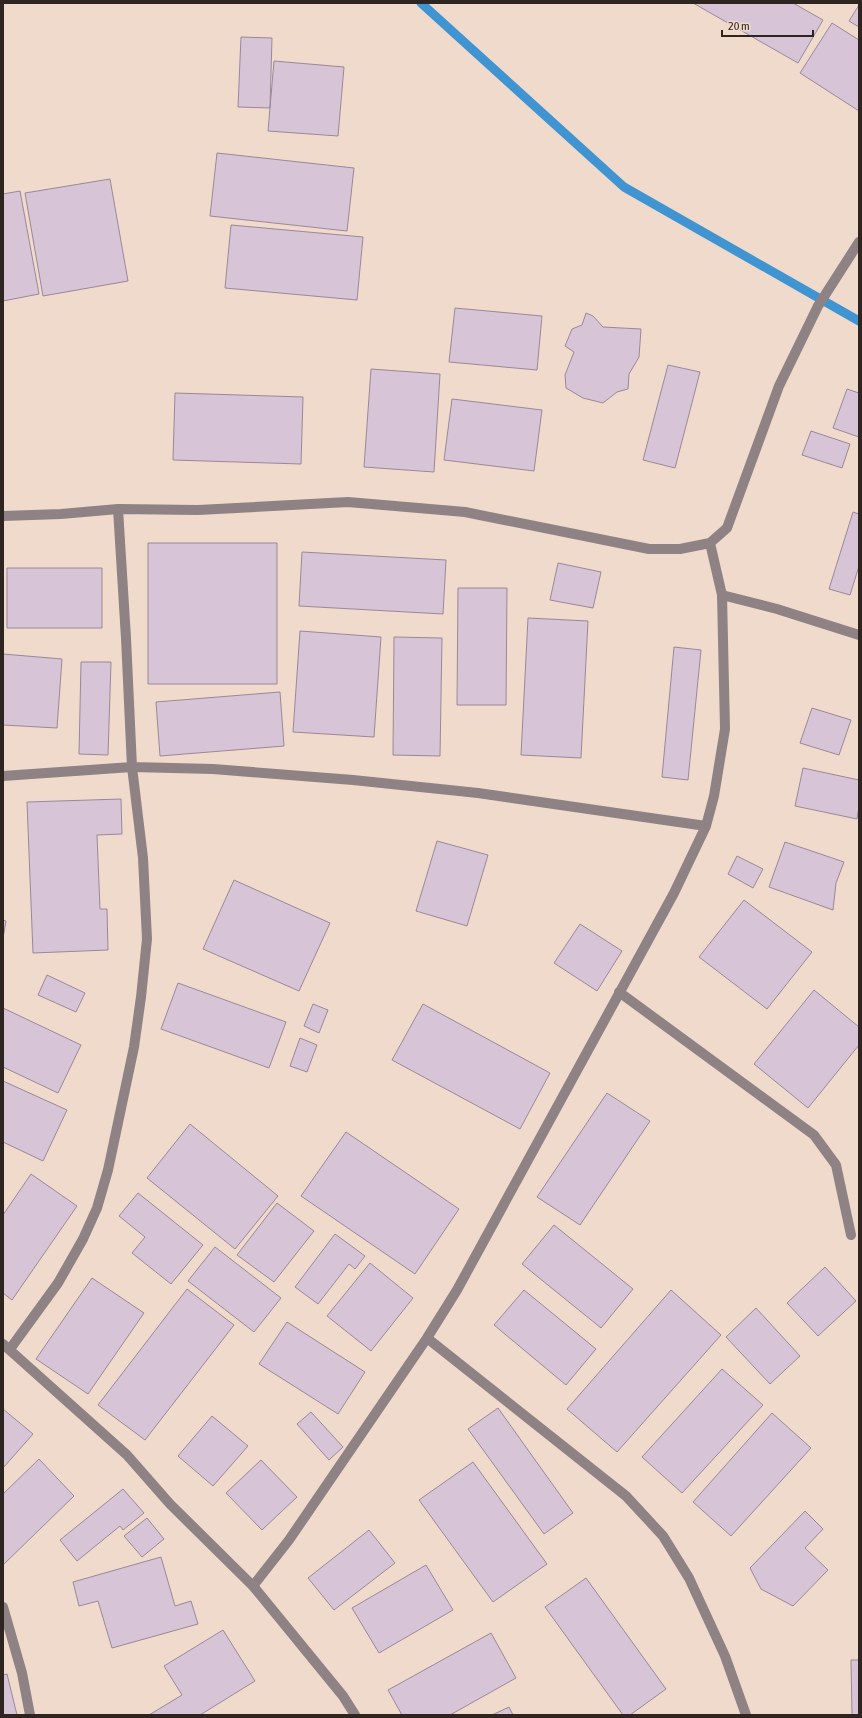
<svg xmlns="http://www.w3.org/2000/svg" width="862" height="1718" viewBox="0 0 862 1718" font-family="'Asap Condensed',sans-serif">
<rect width="100%" height="100%" fill="#f0dacb"/>
<g fill="none" stroke-linecap="round" stroke-linejoin="round">
<path stroke="#3f94d1" stroke-width="9" d="M 421,3 L 624,187 L 859,321"/>
</g>
<path fill="#d7c4d6" stroke="#9a8899" d="M 693,3 L 793,3 L 823,20 L 798,63 Z
M 859,5 L 859,27 L 849,21 Z
M 832,23 L 859,40 L 859,111 L 800,73 Z
M 241,37 L 272,38 L 270,108 L 238,107 Z
M 274,61 L 344,67 L 338,136 L 268,131 Z
M 217,153 L 354,168 L 347,231 L 210,216 Z
M 110,179 L 128,281 L 43,296 L 25,193 Z
M 20,191 L 39,294 L 3,301 L 3,194 Z
M 231,225 L 363,237 L 357,300 L 225,288 Z
M 455,308 L 542,316 L 537,370 L 449,362 Z
M 586,313 L 593,316 L 603,327 L 641,329 L 639,357 L 629,374 L 628,389 L 617,392 L 603,403 L 583,398 L 566,388 L 565,375 L 574,352 L 565,346 L 572,329 L 582,325 Z
M 668,365 L 700,372 L 675,468 L 643,460 Z
M 371,369 L 440,374 L 434,472 L 364,467 Z
M 847,389 L 859,393 L 859,437 L 833,428 Z
M 175,393 L 303,397 L 301,464 L 173,460 Z
M 452,399 L 542,410 L 534,471 L 444,460 Z
M 811,431 L 850,444 L 842,468 L 802,455 Z
M 853,512 L 859,514 L 859,566 L 850,595 L 829,589 Z
M 148,543 L 277,543 L 277,684 L 148,684 Z
M 302,552 L 446,560 L 443,614 L 299,606 Z
M 558,563 L 601,572 L 593,608 L 550,600 Z
M 7,568 L 102,568 L 102,628 L 7,628 Z
M 458,588 L 507,588 L 506,705 L 457,705 Z
M 528,618 L 588,621 L 581,758 L 521,755 Z
M 300,631 L 381,637 L 374,737 L 293,732 Z
M 394,637 L 442,638 L 440,756 L 393,755 Z
M 674,647 L 701,650 L 688,780 L 662,777 Z
M 3,654 L 62,659 L 57,728 L 3,725 Z
M 81,662 L 111,662 L 108,755 L 79,754 Z
M 280,692 L 284,746 L 160,756 L 156,702 Z
M 812,708 L 851,720 L 839,755 L 800,743 Z
M 803,768 L 859,780 L 859,807 L 857,819 L 795,806 Z
M 121,799 L 122,834 L 97,835 L 100,909 L 107,909 L 108,950 L 33,953 L 27,802 Z
M 437,841 L 488,855 L 467,926 L 416,911 Z
M 785,842 L 844,862 L 836,883 L 833,910 L 769,887 Z
M 737,856 L 763,869 L 753,888 L 728,874 Z
M 234,880 L 330,923 L 299,991 L 203,949 Z
M 744,900 L 812,952 L 767,1009 L 699,957 Z
M 3,920 L 6,921 L 3,938 Z
M 580,924 L 622,951 L 597,991 L 554,963 Z
M 47,975 L 85,993 L 76,1012 L 38,995 Z
M 178,983 L 286,1022 L 269,1068 L 161,1029 Z
M 814,990 L 859,1027 L 859,1045 L 808,1108 L 754,1064 Z
M 313,1004 L 328,1010 L 319,1033 L 304,1026 Z
M 423,1004 L 550,1073 L 520,1129 L 392,1060 Z
M 3,1008 L 81,1045 L 58,1093 L 3,1067 Z
M 300,1038 L 317,1045 L 307,1072 L 290,1066 Z
M 3,1081 L 67,1110 L 43,1161 L 3,1142 Z
M 607,1093 L 650,1121 L 580,1225 L 537,1197 Z
M 190,1124 L 278,1196 L 235,1249 L 147,1178 Z
M 346,1132 L 459,1209 L 415,1274 L 301,1196 Z
M 31,1174 L 77,1206 L 12,1300 L 3,1293 L 3,1215 Z
M 138,1193 L 203,1245 L 171,1284 L 132,1253 L 145,1237 L 119,1216 Z
M 277,1203 L 314,1231 L 274,1282 L 237,1255 Z
M 554,1225 L 633,1289 L 601,1328 L 522,1264 Z
M 335,1234 L 365,1256 L 355,1269 L 349,1264 L 318,1304 L 295,1287 Z
M 215,1247 L 281,1298 L 254,1332 L 188,1281 Z
M 370,1263 L 413,1298 L 371,1351 L 327,1316 Z
M 825,1267 L 856,1301 L 818,1336 L 787,1303 Z
M 92,1278 L 144,1313 L 88,1394 L 36,1359 Z
M 187,1289 L 234,1325 L 145,1440 L 98,1405 Z
M 524,1290 L 596,1349 L 566,1385 L 494,1325 Z
M 671,1290 L 721,1335 L 617,1452 L 567,1409 Z
M 756,1308 L 800,1356 L 770,1384 L 726,1337 Z
M 287,1322 L 365,1372 L 338,1414 L 259,1364 Z
M 722,1369 L 763,1405 L 682,1493 L 642,1457 Z
M 498,1408 L 573,1513 L 544,1534 L 468,1429 Z
M 3,1409 L 33,1434 L 3,1468 Z
M 311,1412 L 343,1447 L 329,1460 L 297,1424 Z
M 772,1413 L 811,1448 L 731,1536 L 693,1502 Z
M 212,1416 L 248,1446 L 213,1486 L 178,1456 Z
M 39,1459 L 74,1496 L 3,1565 L 3,1494 Z
M 261,1460 L 297,1497 L 262,1530 L 226,1493 Z
M 473,1462 L 547,1564 L 493,1602 L 419,1500 Z
M 123,1489 L 144,1513 L 123,1530 L 120,1526 L 77,1561 L 60,1540 Z
M 805,1511 L 823,1529 L 805,1548 L 828,1570 L 793,1606 L 761,1589 L 750,1568 Z
M 147,1518 L 164,1539 L 142,1557 L 124,1536 Z
M 369,1530 L 395,1563 L 334,1610 L 308,1578 Z
M 161,1557 L 175,1606 L 191,1601 L 198,1624 L 112,1648 L 98,1601 L 79,1606 L 73,1582 Z
M 426,1565 L 453,1610 L 379,1653 L 352,1608 Z
M 586,1578 L 666,1689 L 630,1715 L 623,1715 L 545,1607 Z
M 223,1630 L 255,1681 L 200,1715 L 149,1715 L 182,1695 L 164,1666 Z
M 491,1633 L 516,1678 L 450,1715 L 402,1715 L 388,1690 Z
M 851,1660 L 859,1660 L 859,1715 L 852,1715 Z
M 7,1674 L 17,1715 L 3,1715 L 3,1675 Z
M 509,1707 L 513,1715 L 492,1715 Z"/>
<g fill="none" stroke-linecap="round" stroke-linejoin="round">
<path stroke="#8e8284" stroke-width="10" d="M 3,516 L 61,514 L 118,509 L 198,510 L 348,502 L 465,512 L 649,549 L 680,549 L 710,543 L 727,528 L 779,386 L 818,306 L 859,242
M 722,595 L 777,609 L 859,635
M 3,776 L 132,767 L 213,769 L 353,780 L 478,793 L 706,826
M 619,992 L 814,1135 L 836,1165 L 851,1235
M 427,1338 L 626,1496 L 663,1536 L 689,1578 L 725,1656 L 746,1715
M 3,1344 L 127,1455 L 170,1504 L 253,1586 L 343,1696 L 355,1715
M 10,1349 L 58,1283 L 83,1239 L 97,1208 L 108,1170 L 134,1047 L 141,997 L 147,939 L 143,858 L 132,767 L 126,638 L 118,509
M 253,1586 L 289,1540 L 427,1338 L 457,1290 L 674,893 L 706,826 L 714,796 L 725,729 L 722,595 L 710,543
M 3,1607 L 22,1673 L 30,1715"/>
</g>
<rect width="862" height="1718" fill="none" stroke="#2e2520" stroke-width="8"/>
<path d="M722 30v6h91v-6" fill="none" stroke="#2e2520" stroke-width="2"/>
<text x="728" y="30" font-size="12" fill="#2e2520" stroke="#f0dacb" stroke-width="3" paint-order="stroke">20 m</text>
</svg>
